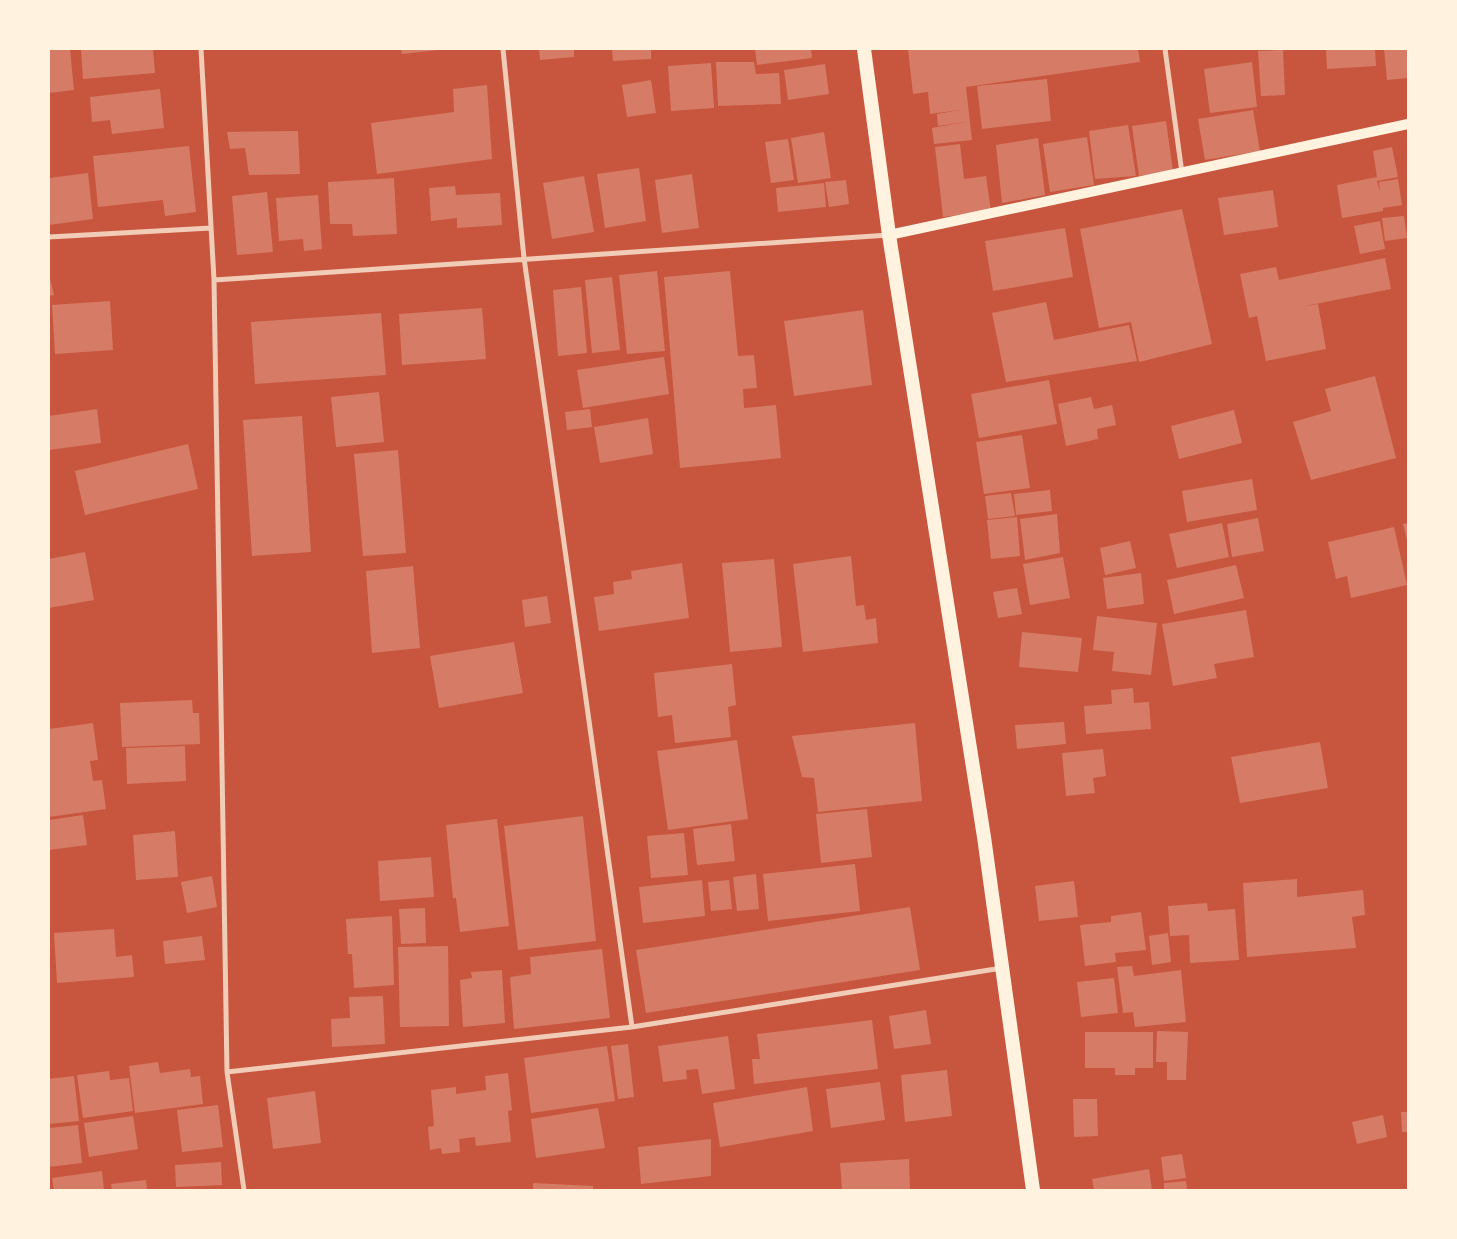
<svg xmlns="http://www.w3.org/2000/svg" width="1457" height="1239" viewBox="0 0 1457 1239" font-family="Lora,serif">
<rect width="100%" height="100%" fill="#c8553d"/>
<path fill="#d67c66" d="M 49,49 L 70,49 L 74,90 L 49,93 Z
M 81,49 L 153,49 L 155,73 L 83,79 Z
M 401,49 L 447,49 L 402,54 Z
M 539,49 L 574,49 L 574,57 L 540,60 Z
M 612,49 L 651,49 L 651,59 L 613,61 Z
M 755,49 L 811,49 L 812,58 L 757,65 Z
M 908,49 L 1138,49 L 1140,62 L 966,87 L 972,140 L 934,144 L 932,128 L 966,122 L 938,126 L 937,114 L 960,110 L 930,114 L 928,92 L 913,94 Z
M 1326,49 L 1375,49 L 1376,66 L 1327,69 Z
M 1384,49 L 1408,49 L 1408,78 L 1387,80 Z
M 1283,50 L 1285,95 L 1261,96 L 1258,51 Z
M 716,62 L 754,62 L 756,74 L 779,73 L 781,104 L 718,106 Z
M 1252,62 L 1257,107 L 1210,113 L 1204,69 Z
M 711,63 L 714,108 L 671,111 L 668,66 Z
M 825,64 L 829,94 L 788,100 L 784,70 Z
M 1047,79 L 1051,121 L 982,129 L 977,86 Z
M 651,80 L 656,113 L 627,117 L 622,85 Z
M 487,85 L 492,159 L 377,174 L 371,123 L 454,112 L 453,89 Z
M 160,89 L 164,128 L 112,134 L 110,120 L 92,122 L 90,97 Z
M 1253,110 L 1260,151 L 1205,160 L 1198,119 Z
M 1166,121 L 1173,171 L 1139,176 L 1132,126 Z
M 1128,125 L 1136,176 L 1095,179 L 1089,131 Z
M 298,131 L 300,174 L 249,175 L 245,148 L 230,149 L 227,132 Z
M 824,132 L 831,178 L 798,183 L 791,138 Z
M 1087,137 L 1094,185 L 1050,192 L 1043,144 Z
M 1038,138 L 1045,195 L 1002,203 L 996,145 Z
M 788,139 L 794,180 L 771,183 L 765,142 Z
M 960,144 L 964,179 L 986,176 L 991,211 L 943,217 L 935,147 Z
M 189,146 L 196,212 L 165,216 L 163,200 L 98,207 L 93,156 Z
M 1392,147 L 1398,177 L 1377,181 L 1380,192 L 1379,182 L 1398,179 L 1402,205 L 1383,208 L 1383,211 L 1342,218 L 1337,185 L 1377,177 L 1373,151 Z
M 639,168 L 646,221 L 605,228 L 597,174 Z
M 88,173 L 93,219 L 49,225 L 49,178 Z
M 692,174 L 699,228 L 662,233 L 655,180 Z
M 584,176 L 594,232 L 552,239 L 543,183 Z
M 394,178 L 397,234 L 353,236 L 352,224 L 330,224 L 328,182 Z
M 846,180 L 849,204 L 829,207 L 825,182 Z
M 824,183 L 826,207 L 778,212 L 776,188 Z
M 455,186 L 456,195 L 500,193 L 502,225 L 457,228 L 457,218 L 431,221 L 429,188 Z
M 1273,190 L 1278,227 L 1224,235 L 1218,198 Z
M 267,192 L 273,252 L 237,255 L 232,196 Z
M 318,195 L 322,249 L 304,251 L 303,239 L 279,241 L 276,198 Z
M 1182,209 L 1212,344 L 1139,362 L 1131,322 L 1099,328 L 1080,229 Z
M 1404,216 L 1407,238 L 1385,241 L 1382,218 Z
M 1380,221 L 1385,249 L 1360,254 L 1354,226 Z
M 1065,228 L 1073,277 L 993,291 L 985,241 Z
M 1385,258 L 1391,289 L 1300,307 L 1318,304 L 1326,349 L 1266,361 L 1257,316 L 1249,318 L 1240,274 L 1276,267 L 1279,280 Z
M 657,271 L 665,351 L 627,354 L 619,275 Z
M 730,271 L 738,356 L 754,355 L 757,388 L 743,389 L 744,408 L 776,405 L 781,458 L 680,468 L 664,277 Z
M 49,274 L 54,295 L 49,296 Z
M 612,277 L 620,350 L 592,353 L 585,280 Z
M 581,287 L 587,353 L 558,356 L 553,290 Z
M 110,301 L 113,350 L 55,354 L 52,305 Z
M 1046,302 L 1054,340 L 1129,325 L 1137,361 L 1006,382 L 992,313 Z
M 482,308 L 486,359 L 402,365 L 399,314 Z
M 863,310 L 872,385 L 794,396 L 784,321 Z
M 381,313 L 386,375 L 255,384 L 251,322 Z
M 664,357 L 669,394 L 583,408 L 577,370 Z
M 1375,376 L 1396,458 L 1311,480 L 1293,422 L 1331,411 L 1325,389 Z
M 1049,380 L 1057,424 L 979,438 L 971,394 Z
M 379,392 L 384,442 L 336,447 L 331,397 Z
M 1091,397 L 1094,409 L 1112,405 L 1116,425 L 1097,429 L 1098,439 L 1066,446 L 1058,404 Z
M 97,409 L 101,443 L 49,450 L 49,416 Z
M 590,409 L 592,427 L 567,430 L 565,412 Z
M 1234,410 L 1242,443 L 1179,459 L 1171,426 Z
M 302,416 L 311,552 L 252,556 L 243,420 Z
M 648,418 L 653,454 L 600,463 L 594,427 Z
M 1022,435 L 1030,488 L 984,494 L 976,442 Z
M 188,444 L 198,489 L 85,515 L 75,471 Z
M 398,450 L 406,553 L 363,556 L 354,454 Z
M 1252,479 L 1257,510 L 1187,522 L 1182,491 Z
M 1050,490 L 1052,511 L 1016,515 L 1014,494 Z
M 1011,493 L 1015,516 L 988,519 L 985,496 Z
M 1057,514 L 1060,553 L 1025,560 L 1020,519 Z
M 1017,517 L 1020,556 L 991,559 L 987,520 Z
M 1258,518 L 1264,551 L 1232,557 L 1227,524 Z
M 1222,523 L 1229,557 L 1177,568 L 1169,534 Z
M 1408,523 L 1408,544 L 1403,524 Z
M 1394,527 L 1407,585 L 1351,598 L 1347,576 L 1336,579 L 1328,542 Z
M 1130,541 L 1136,568 L 1105,575 L 1100,548 Z
M 85,552 L 94,600 L 49,608 L 49,559 Z
M 851,556 L 856,606 L 864,605 L 866,620 L 876,618 L 878,643 L 803,652 L 793,564 Z
M 1063,557 L 1070,598 L 1030,605 L 1023,564 Z
M 774,559 L 782,647 L 730,652 L 722,563 Z
M 682,563 L 689,618 L 599,631 L 594,597 L 614,594 L 613,582 L 632,579 L 631,571 Z
M 1236,565 L 1244,598 L 1174,614 L 1167,580 Z
M 413,566 L 420,648 L 372,653 L 366,571 Z
M 1141,573 L 1144,604 L 1107,609 L 1103,578 Z
M 1017,588 L 1022,614 L 998,618 L 993,592 Z
M 547,596 L 551,623 L 525,627 L 522,600 Z
M 1246,610 L 1254,657 L 1214,664 L 1217,678 L 1173,686 L 1162,624 Z
M 1097,616 L 1157,623 L 1151,675 L 1112,671 L 1114,652 L 1093,650 Z
M 1022,632 L 1082,638 L 1078,672 L 1019,667 Z
M 514,642 L 523,693 L 439,708 L 430,656 Z
M 732,664 L 736,705 L 728,707 L 731,737 L 675,743 L 672,715 L 658,717 L 654,673 Z
M 1133,688 L 1134,703 L 1149,702 L 1151,729 L 1086,734 L 1084,706 L 1112,704 L 1111,690 Z
M 192,700 L 193,713 L 199,713 L 200,744 L 122,747 L 120,703 Z
M 1064,722 L 1066,744 L 1017,749 L 1015,725 Z
M 93,723 L 98,760 L 90,761 L 93,781 L 102,780 L 106,809 L 49,817 L 49,729 Z
M 915,723 L 922,801 L 818,812 L 814,778 L 802,777 L 792,736 Z
M 737,740 L 748,819 L 668,830 L 657,751 Z
M 1320,742 L 1328,788 L 1240,803 L 1231,757 Z
M 185,746 L 186,781 L 127,784 L 126,748 Z
M 1103,749 L 1106,776 L 1093,778 L 1095,793 L 1066,796 L 1062,753 Z
M 867,809 L 872,857 L 821,863 L 816,814 Z
M 83,815 L 87,845 L 49,850 L 49,820 Z
M 583,816 L 596,941 L 518,950 L 504,826 Z
M 497,819 L 509,926 L 460,932 L 456,898 L 453,898 L 446,825 Z
M 731,824 L 735,861 L 697,865 L 693,829 Z
M 175,831 L 178,877 L 136,880 L 133,835 Z
M 684,833 L 688,875 L 651,878 L 647,836 Z
M 431,857 L 434,897 L 380,901 L 378,861 Z
M 855,864 L 860,911 L 768,921 L 763,874 Z
M 756,874 L 759,909 L 737,911 L 733,877 Z
M 212,876 L 217,907 L 187,913 L 181,882 Z
M 1297,879 L 1297,897 L 1363,890 L 1365,915 L 1352,917 L 1356,948 L 1247,957 L 1243,883 Z
M 702,880 L 705,916 L 643,923 L 639,887 Z
M 729,880 L 732,909 L 711,911 L 708,882 Z
M 1074,881 L 1078,917 L 1039,921 L 1035,886 Z
M 1207,903 L 1208,911 L 1235,909 L 1239,960 L 1190,963 L 1189,935 L 1170,936 L 1168,906 Z
M 910,907 L 920,970 L 646,1013 L 636,950 Z
M 425,908 L 426,943 L 401,944 L 399,909 Z
M 1141,912 L 1146,950 L 1115,953 L 1116,962 L 1085,966 L 1080,925 L 1111,922 L 1111,916 Z
M 392,916 L 394,985 L 354,988 L 352,954 L 348,954 L 346,919 Z
M 114,929 L 116,957 L 132,955 L 134,977 L 57,983 L 54,933 Z
M 1168,933 L 1171,962 L 1152,965 L 1149,936 Z
M 202,936 L 205,960 L 165,964 L 163,941 Z
M 448,946 L 449,1026 L 400,1027 L 398,947 Z
M 602,949 L 610,1018 L 514,1029 L 510,977 L 531,974 L 530,957 Z
M 1132,966 L 1134,976 L 1181,970 L 1186,1022 L 1135,1027 L 1133,1012 L 1123,1013 L 1117,967 Z
M 502,970 L 505,1023 L 463,1027 L 460,980 L 472,978 L 471,972 Z
M 1114,978 L 1118,1013 L 1081,1017 L 1077,982 Z
M 383,996 L 385,1044 L 332,1047 L 331,1019 L 350,1018 L 349,997 Z
M 926,1010 L 931,1044 L 894,1049 L 889,1016 Z
M 872,1020 L 878,1069 L 754,1084 L 752,1059 L 760,1059 L 757,1034 Z
M 1157,1031 L 1188,1032 L 1186,1080 L 1167,1080 L 1167,1062 L 1156,1062 Z
M 1085,1032 L 1153,1032 L 1153,1068 L 1135,1068 L 1135,1075 L 1115,1075 L 1115,1068 L 1085,1068 Z
M 728,1036 L 735,1089 L 702,1094 L 698,1069 L 686,1070 L 687,1079 L 663,1082 L 658,1046 Z
M 628,1044 L 634,1097 L 618,1099 L 611,1046 Z
M 607,1046 L 615,1101 L 531,1113 L 524,1058 Z
M 158,1062 L 160,1073 L 190,1069 L 191,1077 L 200,1076 L 203,1104 L 135,1113 L 129,1066 Z
M 947,1070 L 952,1116 L 905,1122 L 901,1075 Z
M 109,1071 L 110,1080 L 129,1078 L 133,1111 L 83,1118 L 77,1075 Z
M 508,1073 L 512,1110 L 508,1111 L 511,1142 L 476,1146 L 475,1137 L 459,1139 L 460,1152 L 442,1154 L 441,1148 L 430,1150 L 428,1127 L 434,1126 L 431,1090 L 456,1087 L 456,1094 L 486,1090 L 485,1076 Z
M 74,1076 L 79,1121 L 49,1124 L 49,1079 Z
M 880,1082 L 885,1120 L 831,1128 L 826,1089 Z
M 807,1087 L 813,1131 L 720,1147 L 713,1103 Z
M 315,1091 L 321,1143 L 273,1149 L 267,1098 Z
M 1073,1099 L 1097,1099 L 1098,1136 L 1074,1137 Z
M 218,1105 L 223,1147 L 182,1152 L 177,1110 Z
M 598,1108 L 605,1148 L 536,1158 L 531,1119 Z
M 1401,1112 L 1408,1112 L 1408,1132 L 1402,1132 Z
M 1383,1115 L 1387,1137 L 1357,1144 L 1352,1122 Z
M 133,1116 L 138,1149 L 89,1157 L 84,1123 Z
M 78,1125 L 82,1163 L 49,1167 L 49,1128 Z
M 711,1139 L 711,1176 L 641,1184 L 638,1147 Z
M 1182,1154 L 1186,1178 L 1164,1181 L 1161,1157 Z
M 909,1159 L 910,1190 L 842,1190 L 840,1163 Z
M 221,1162 L 222,1185 L 176,1187 L 175,1165 Z
M 1149,1169 L 1152,1190 L 1094,1190 L 1092,1179 Z
M 102,1171 L 104,1190 L 54,1190 L 52,1178 Z
M 146,1180 L 147,1190 L 112,1190 L 111,1184 Z
M 1186,1181 L 1187,1190 L 1164,1190 L 1164,1183 Z
M 533,1183 L 593,1186 L 593,1190 L 533,1190 Z"/>
<g fill="none" stroke-linecap="round" stroke-linejoin="round">
<path stroke="#f1ccb7" stroke-width="5" d="M 201,49 L 214,280 L 227,1072 L 244,1190
M 503,49 L 524,258 L 632,1027
M 1165,49 L 1182,173
M 49,237 L 211,228
M 214,280 L 889,235
M 227,1072 L 632,1027 L 1002,968"/>
<path stroke="#fff3e0" stroke-width="10" d="M 889,235 L 1408,124"/>
<path stroke="#fff3e0" stroke-width="14" d="M 864,49 L 889,235 L 984,837 L 1033,1190"/>
</g>
<rect width="1457" height="1239" fill="none" stroke="#fff3e0" stroke-width="100"/>
</svg>
